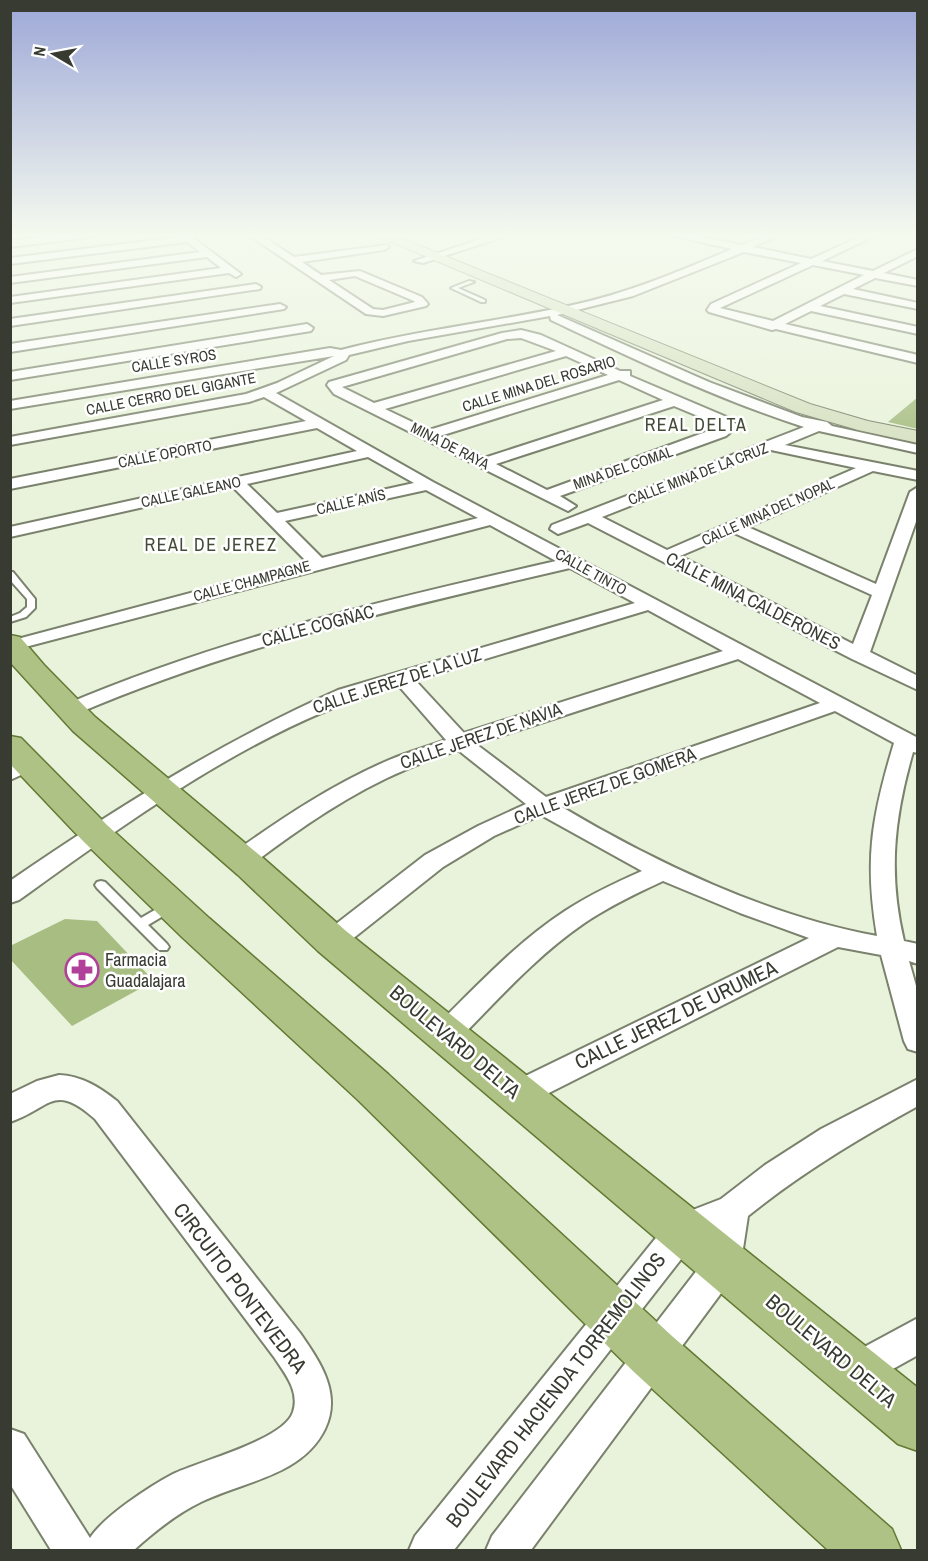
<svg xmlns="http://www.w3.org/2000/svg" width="928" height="1561" viewBox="0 0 928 1561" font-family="'Archivo Narrow',sans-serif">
<rect width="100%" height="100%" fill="#e9f3db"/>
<path fill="#a7bd82" d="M 918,397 L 918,429 L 888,422 Z
M 65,919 L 97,921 L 154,981 L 72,1026 L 10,959 L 10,946 Z"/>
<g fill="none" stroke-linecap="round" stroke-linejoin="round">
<g stroke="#7a826d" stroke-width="4">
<path id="lane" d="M 469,281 L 474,282 L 458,288 L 485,300 L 485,302 L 481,302 L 451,288 Z
M 10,572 L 13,572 L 35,599 L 35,608 L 26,617 L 10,622 L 10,617 L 20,613 L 27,607 L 27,599 L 10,580 Z
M 101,881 L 105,882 L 141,918 L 165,904 L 173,904 L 175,907 L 173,910 L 148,925 L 167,944 L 169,947 L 167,950 L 159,950 L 97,888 L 95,885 L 97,882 Z"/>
</g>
<g stroke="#7a826d" stroke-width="4">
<path id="street" d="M 66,234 L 95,234 L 90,237 L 10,247 L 10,241 Z
M 177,234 L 188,234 L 241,274 L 236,277 L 229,273 L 10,303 L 10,297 L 221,268 L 207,257 L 10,283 L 10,277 L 200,252 L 187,242 L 10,264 L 10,258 L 180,237 Z
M 247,234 L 259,234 L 294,257 L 387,245 L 389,247 L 384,250 L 302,262 L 321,275 L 360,271 L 422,297 L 428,304 L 426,306 L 383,316 L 366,314 ZM 355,276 L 414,301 L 415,302 L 383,310 L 373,309 L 329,280 Z
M 496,234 L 512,234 L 423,263 L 414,261 Z
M 665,234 L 685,234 L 742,245 L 768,234 L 782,234 L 753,247 L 811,259 L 866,234 L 879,234 L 822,261 L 873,271 L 918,249 L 918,256 L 884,273 L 918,280 L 918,286 L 875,278 L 853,289 L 918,303 L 918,309 L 844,294 L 820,306 L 918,327 L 918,334 L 811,311 L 785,324 L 918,355 L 918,363 L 776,329 L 772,330 L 709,312 L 707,310 L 711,304 L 801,263 L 744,252 L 633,296 L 557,315 L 709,382 L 802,417 L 827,422 L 832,426 L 918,445 L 918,453 L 819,431 L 785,445 L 918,471 L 918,480 L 873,471 L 748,527 L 876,584 L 910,492 L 918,487 L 918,516 L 870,652 L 918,676 L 918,690 L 852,659 L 588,523 L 558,534 L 550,529 L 552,525 L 804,427 C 717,399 634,359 551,320 L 550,316 L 408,341 L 349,355 L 346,360 L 276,393 L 433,482 L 918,738 L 918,753 L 913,752 C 894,818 888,873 904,941 L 918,944 L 918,964 L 909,961 L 918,993 L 918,1052 L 908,1049 L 904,1041 L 881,955 L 838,947 L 529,1103 L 518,1106 L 507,1103 L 503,1094 L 507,1085 L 809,938 L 740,913 L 663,881 C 635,894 608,907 583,924 C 535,957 496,1002 455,1043 L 445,1046 L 435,1043 L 431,1035 L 435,1027 C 476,987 516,943 565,911 C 589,895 615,883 642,871 L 541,815 L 494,836 L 443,867 L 341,948 L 332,950 L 323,948 L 319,941 L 323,934 L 425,855 L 478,826 L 526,804 L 458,750 C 440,757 422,762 405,770 C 350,793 299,829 251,865 L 242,867 L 233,865 L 230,859 L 233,853 C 282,818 333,784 389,760 C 408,752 427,747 446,740 L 398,685 C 258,726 136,816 19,900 L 10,903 L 10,881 C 115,809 221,742 338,690 L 635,603 L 570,568 C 402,607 235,646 76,714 L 69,716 L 62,714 L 59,710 L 62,706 C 221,638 388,599 556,561 L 490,525 L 10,651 L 10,641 L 307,562 L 233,487 L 10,537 L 10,527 L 357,451 L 317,428 L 10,489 L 10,479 L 306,421 L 264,397 L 249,402 L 10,445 L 10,437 L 246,394 L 277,383 L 334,356 L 10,409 L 10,401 L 330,348 L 341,350 C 418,330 496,322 573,305 C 629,293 680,271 732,249 ZM 813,265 L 864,275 L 773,321 L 720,308 ZM 771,450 L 856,468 L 667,550 L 602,517 ZM 368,457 L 414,483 L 277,513 L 247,484 ZM 426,490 L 478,518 L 322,558 L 285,521 ZM 734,533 L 872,595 L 853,644 L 680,556 ZM 648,610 L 723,651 L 464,733 L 415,680 ZM 738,659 L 820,703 L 546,797 L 476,744 ZM 835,711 L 894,743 C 872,816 864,859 877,936 C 770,917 654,862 562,807 Z
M 256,284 L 261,287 L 260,289 L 10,326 L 10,319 Z
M 280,304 L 286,307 L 284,309 L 10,352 L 10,344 Z
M 307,324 L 313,328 L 311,331 L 10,380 L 10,372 Z
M 521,330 L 541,335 L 620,371 L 630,371 L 630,376 L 729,418 L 738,426 L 726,436 L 560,496 L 576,506 L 568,511 L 334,394 L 327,385 L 329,382 L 502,333 ZM 521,338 L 556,351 L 374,403 L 342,387 L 507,339 ZM 566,356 L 608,375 L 429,430 L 385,409 ZM 619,380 L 663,400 L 484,458 L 440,436 ZM 674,406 L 722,426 L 547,490 L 496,464 Z
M 26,757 L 34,759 L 37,764 L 34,769 L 10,780 L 10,764 Z
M 59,1075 C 82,1076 99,1087 117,1101 L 300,1333 C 320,1362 342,1393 325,1429 C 302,1476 244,1481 201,1502 C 176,1514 154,1532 134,1550 L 51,1550 L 10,1484 L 10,1429 L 24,1434 L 90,1538 C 103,1517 150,1486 173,1474 C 200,1461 284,1440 293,1412 C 300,1391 285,1374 274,1357 L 95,1119 C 53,1082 51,1108 10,1122 L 10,1094 L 37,1081 Z
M 918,1079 L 918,1106 C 858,1139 801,1173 748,1216 L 741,1262 L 736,1273 L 531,1550 L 486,1550 L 492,1536 L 708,1256 L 712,1233 L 696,1240 L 454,1550 L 409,1550 L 415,1536 L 672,1218 L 721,1199 L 765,1165 L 821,1129 Z
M 918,1318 L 918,1355 L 855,1390 L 842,1385 L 837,1372 L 842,1359 Z"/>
</g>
<g stroke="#7a826d" stroke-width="2">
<path id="secondary" d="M 372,234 L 391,234 L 810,404 L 868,421 L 918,431 L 918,443 L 858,430 L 796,412 Z"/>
</g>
<g stroke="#637933" stroke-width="3">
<path id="primary" d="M 10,635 L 20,637 L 44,665 L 95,717 L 263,858 L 346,931 L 918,1388 L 918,1451 L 898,1444 L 318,951 L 238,875 L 73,731 L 10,662 Z
M 10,736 L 21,738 L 107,825 L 209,918 L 388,1074 L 672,1336 L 892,1529 L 901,1550 L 828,1550 L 634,1372 L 358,1100 L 183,938 L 83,841 L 10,764 Z"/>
</g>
<use href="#lane" fill="#fff" fill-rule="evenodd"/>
<use href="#street" fill="#fff" fill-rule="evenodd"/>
<use href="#secondary" fill="#d7e1c2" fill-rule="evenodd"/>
<use href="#primary" fill="#afc285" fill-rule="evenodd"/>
</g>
<linearGradient id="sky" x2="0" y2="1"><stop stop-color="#9da8d7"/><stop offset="0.52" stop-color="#f5faef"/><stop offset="1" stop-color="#f5faef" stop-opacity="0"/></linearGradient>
<rect width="928" height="453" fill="url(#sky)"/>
<defs>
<g id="pharmacy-ring" transform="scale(1.725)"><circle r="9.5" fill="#fff" stroke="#b1409a" stroke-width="1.5"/><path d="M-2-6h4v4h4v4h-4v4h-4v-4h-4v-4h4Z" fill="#b1409a"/></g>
</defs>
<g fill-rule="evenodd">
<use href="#pharmacy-ring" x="82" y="970"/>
</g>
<g text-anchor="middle" stroke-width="5" stroke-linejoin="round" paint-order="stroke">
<g font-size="15" fill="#383b32" stroke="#fff">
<text transform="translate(174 361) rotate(-9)" y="5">CALLE SYROS</text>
<text transform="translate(539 384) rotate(-17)" y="5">CALLE MINA DEL ROSARIO</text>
<text transform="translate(171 394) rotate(-11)" y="5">CALLE CERRO DEL GIGANTE</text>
<text transform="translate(450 446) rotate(27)" y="5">MINA DE RAYA</text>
<text transform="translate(165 454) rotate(-11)" y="5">CALLE OPORTO</text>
<text transform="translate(623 468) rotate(-19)" y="5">MINA DEL COMAL</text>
<text transform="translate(698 474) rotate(-21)" y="5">CALLE MINA DE LA CRUZ</text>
<text transform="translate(191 492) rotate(-12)" y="5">CALLE GALEANO</text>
<text transform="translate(351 502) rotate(-13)" y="5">CALLE ANÍS</text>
<text transform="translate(768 512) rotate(-24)" y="5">CALLE MINA DEL NOPAL</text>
<text transform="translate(591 572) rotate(29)" y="5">CALLE TINTO</text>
<text transform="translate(252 581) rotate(-15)" y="5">CALLE CHAMPAGNE</text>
</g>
<g font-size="18" letter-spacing="1.5" fill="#434a37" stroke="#fff">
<text x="696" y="431">REAL DELTA</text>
<text x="211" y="551">REAL DE JEREZ</text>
</g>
<g font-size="18" fill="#383b32" stroke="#fff">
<text transform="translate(753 601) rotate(27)" y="6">CALLE MINA CALDERONES</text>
<text transform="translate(318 626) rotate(-15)" y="6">CALLE COGÑAC</text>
<text transform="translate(397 681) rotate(-18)" y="6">CALLE JEREZ DE LA LUZ</text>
<text transform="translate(481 736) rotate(-19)" y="6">CALLE JEREZ DE NAVIA</text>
<text transform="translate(605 786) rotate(-20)" y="6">CALLE JEREZ DE GOMERA</text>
</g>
<g font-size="18" fill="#383b32" stroke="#fff" text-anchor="start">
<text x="105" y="966">Farmacia<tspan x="105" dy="21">Guadalajara</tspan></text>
</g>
<g font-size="21" fill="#383b32" stroke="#fff">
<text transform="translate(676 1015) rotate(-26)" y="7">CALLE JEREZ DE URUMEA</text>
<text transform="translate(455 1042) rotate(40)" y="7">BOULEVARD DELTA</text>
<text transform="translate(240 1288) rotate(53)" y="7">CIRCUITO PONTEVEDRA</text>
<text transform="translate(831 1351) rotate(40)" y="7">BOULEVARD DELTA</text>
<text transform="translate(556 1390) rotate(-52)" y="7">BOULEVARD HACIENDA TORREMOLINOS</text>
</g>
</g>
<rect width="928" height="1561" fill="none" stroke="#383b32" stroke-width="24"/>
<g transform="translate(54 54) rotate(280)" stroke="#ffffff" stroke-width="4.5" paint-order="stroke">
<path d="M0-4.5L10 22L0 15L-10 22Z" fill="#383b32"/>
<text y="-9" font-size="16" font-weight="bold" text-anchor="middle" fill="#383b32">N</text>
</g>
</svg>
